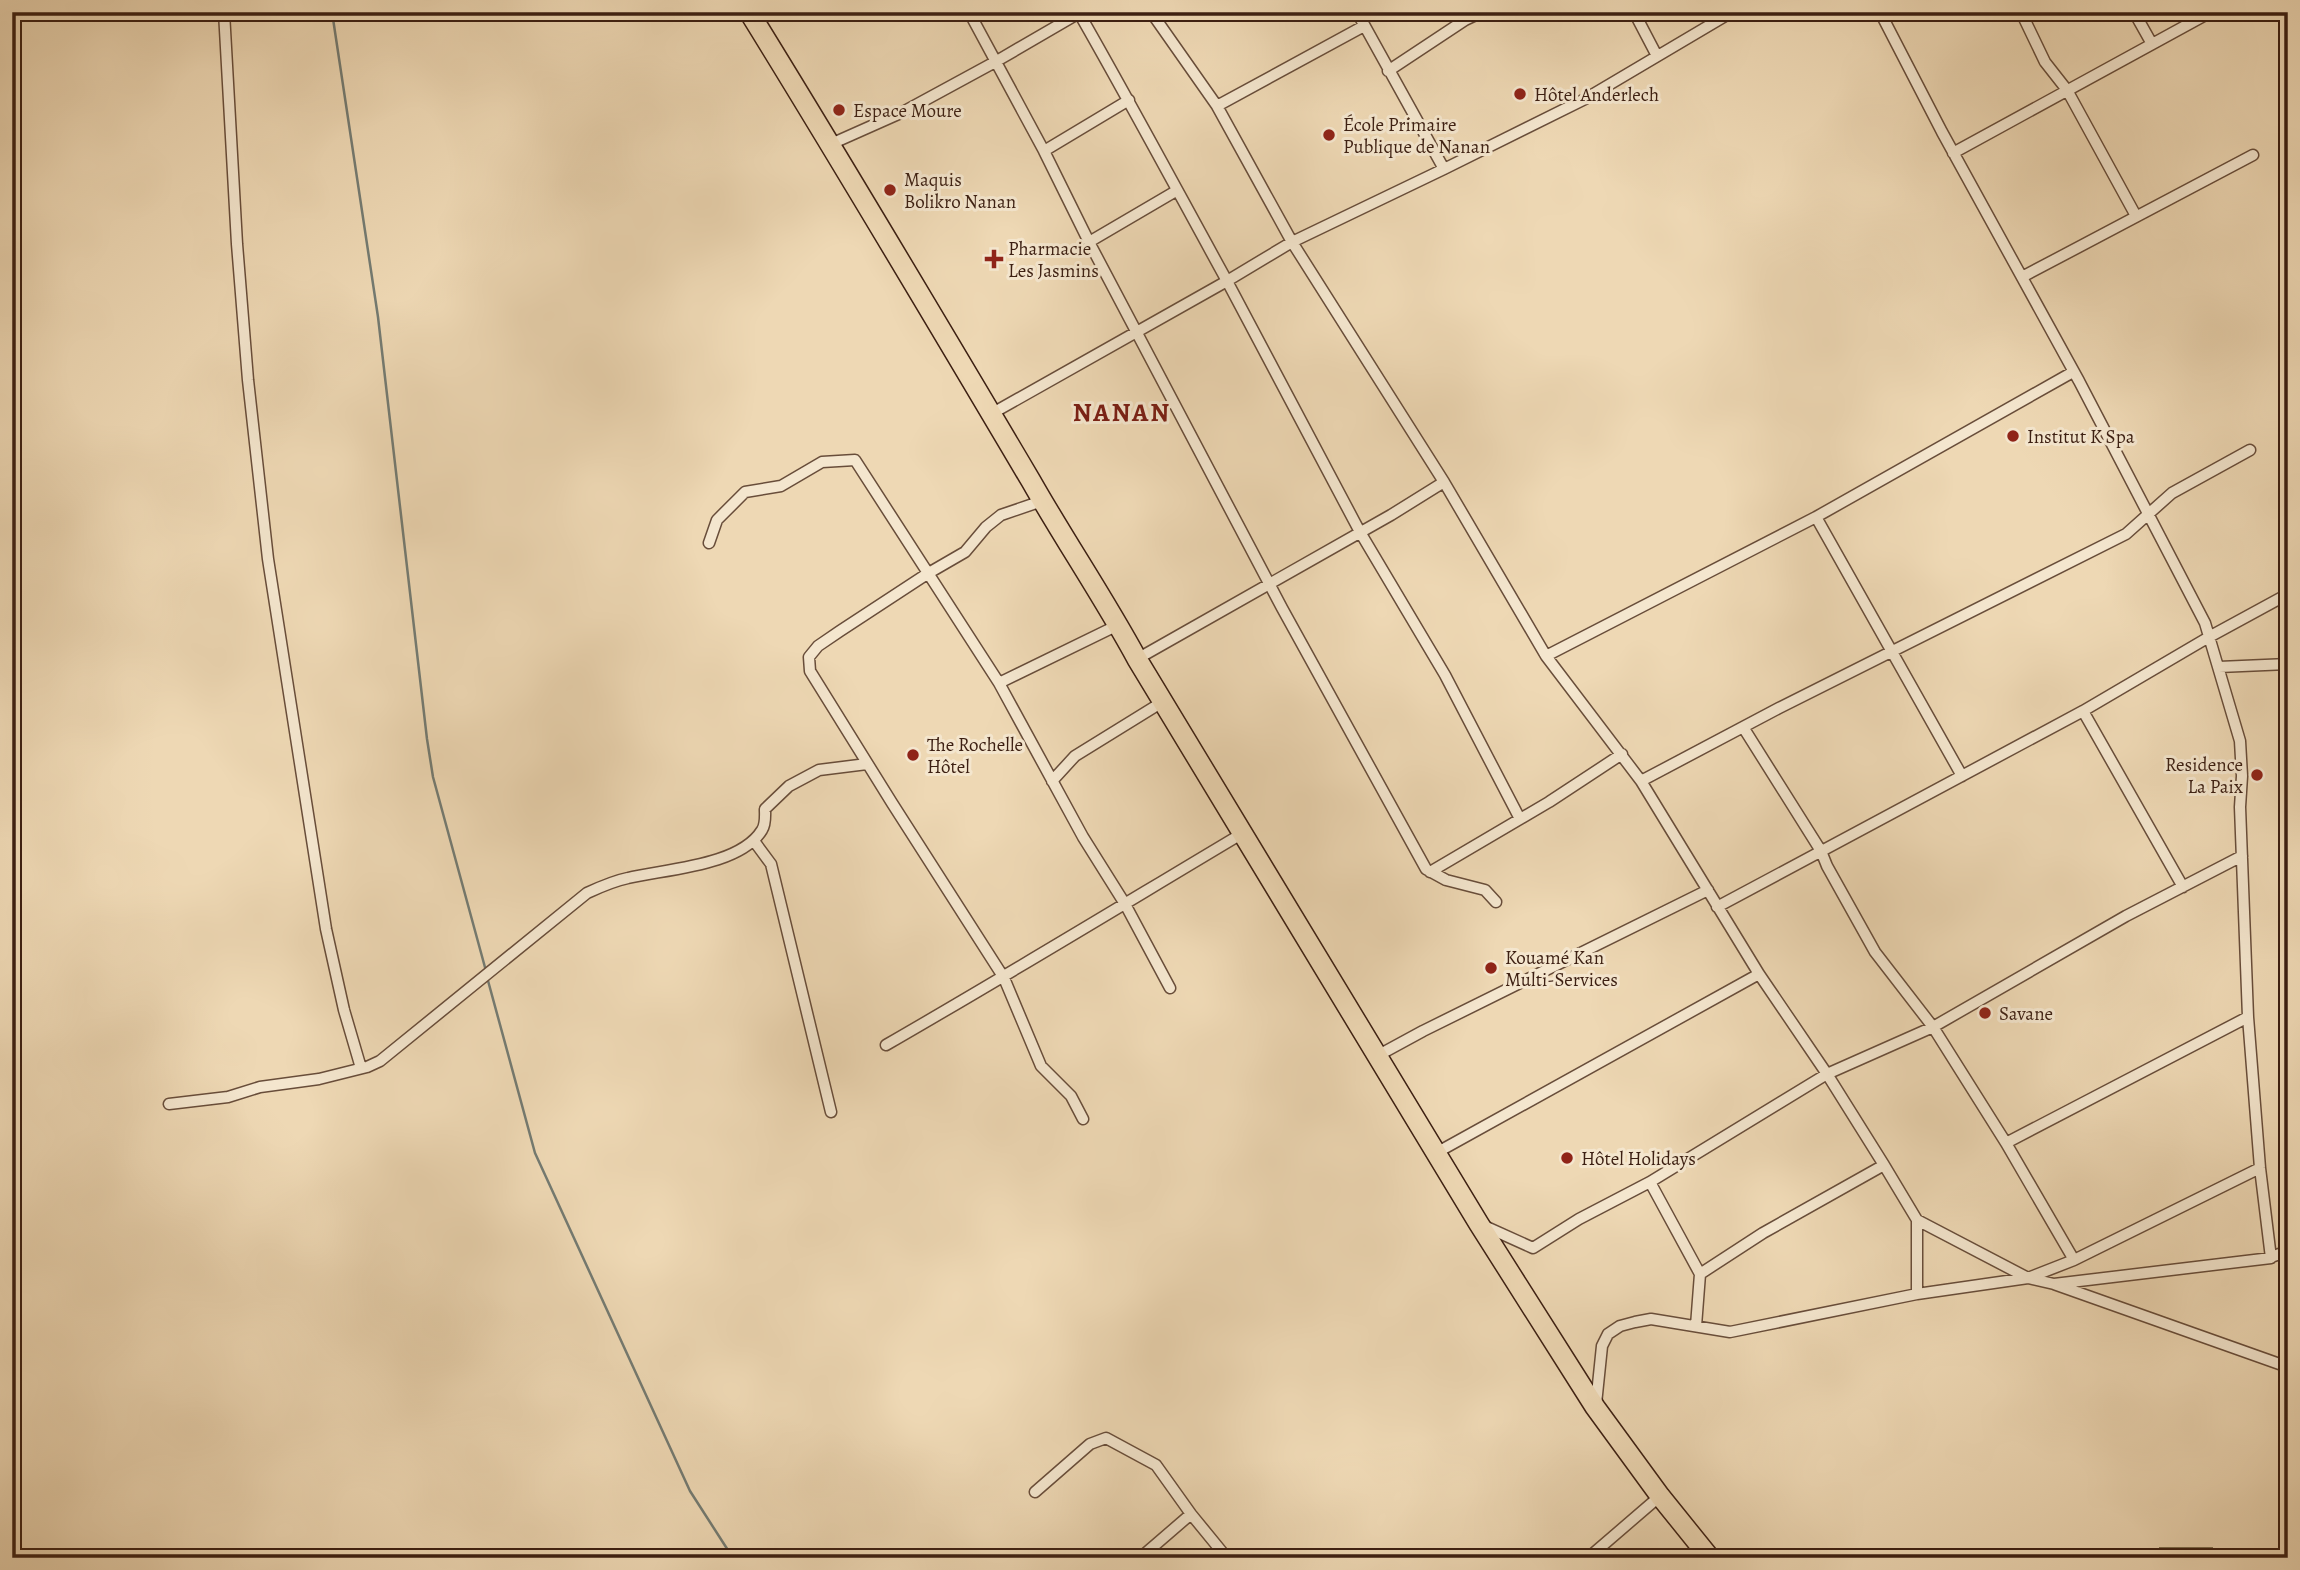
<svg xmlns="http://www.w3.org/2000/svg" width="2300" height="1570" viewBox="0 0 2300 1570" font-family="Alegreya,serif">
<rect width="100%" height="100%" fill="#eed8b4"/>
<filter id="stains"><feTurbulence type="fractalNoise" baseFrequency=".00286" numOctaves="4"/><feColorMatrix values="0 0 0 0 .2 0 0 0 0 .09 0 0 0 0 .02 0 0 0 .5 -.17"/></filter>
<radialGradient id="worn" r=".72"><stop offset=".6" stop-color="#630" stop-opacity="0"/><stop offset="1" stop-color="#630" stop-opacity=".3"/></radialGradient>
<path fill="#bcbe8a" stroke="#7c6e4e" stroke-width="2" d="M 2160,1548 L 2212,1548 L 2212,1558 L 2160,1558 Z"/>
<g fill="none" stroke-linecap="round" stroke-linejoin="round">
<path stroke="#747b72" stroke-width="2.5" d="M 332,12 L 378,317 L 427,739 L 433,777 L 486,971
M 487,977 L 535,1153 L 690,1491 L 733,1558"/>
<g stroke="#684d3a" stroke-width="13">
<path id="street" d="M 224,12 L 237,244 L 248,380 L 268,559 L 326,929 L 344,1010 L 361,1068
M 969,12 L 1044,151 L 1089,242 L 1282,608 L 1426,869 L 1446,880 L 1485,890 L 1496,902
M 1151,12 L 1217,106 L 1292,242 L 1444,482 L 1546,656 L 1641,781 L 1759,974 L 1827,1074 L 1884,1165 L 1917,1220 L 1917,1294
M 1357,12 L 1444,169
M 1634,12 L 1657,56
M 1880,12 L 1942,132 L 2079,381 L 2205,623 L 2240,741 L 2242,776 L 2240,807 L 2248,1017 L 2260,1168 L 2271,1258 L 2054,1284
M 2021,12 L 2045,62 L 2067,90 L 2136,216
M 2134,12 L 2152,44
M 1388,71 L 1465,20 L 1482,12
M 1217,106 L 1364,26
M 831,144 L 903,112 L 995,62 L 1081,12
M 1044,151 L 1129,100
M 1953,153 L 2209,13
M 1089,242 L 1176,191
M 2022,277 L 2253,155
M 991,414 L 1227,281 C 1178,192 1130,102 1079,13
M 1042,501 L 1001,515 L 986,527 L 965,552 L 927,574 L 840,631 L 818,646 L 809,657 L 810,671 L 892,803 L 1004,978 L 1041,1066 L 1071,1096 L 1083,1119
M 1816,517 L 1962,776
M 709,543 L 717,520 L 745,492 L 781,486 L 822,462 L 855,460 L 999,683 L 1083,837 L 1125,904 L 1170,988
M 1546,656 L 1816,517 L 2073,372
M 1137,659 L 1391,515 L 1444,482
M 2219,667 L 2288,664
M 999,683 L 1118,625
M 2083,711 L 2183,887
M 1743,727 L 1821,851 L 1827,866 L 1875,952 L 1933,1027 L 2006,1143 L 2074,1260
M 1052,781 L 1075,756 L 1164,701
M 1641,781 L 1779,708 L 2126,534 L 2172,493 L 2250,450
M 1520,819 L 1445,675 L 1360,532 L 1227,281 L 1292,242 L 1444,169 L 1585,99 L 1732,12
M 754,841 L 771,864 L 831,1112
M 1430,872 L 1549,802 L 1622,754
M 1717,907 L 2083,711 L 2209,637 L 2288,594
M 886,1045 C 1006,976 1124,904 1243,833
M 1377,1056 L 1423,1031 L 1708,890
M 169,1104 L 228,1097 L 260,1087 L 319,1079 L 367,1067 L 380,1061 L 587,893 C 600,887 613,881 628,878 C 666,869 740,866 762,830 C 766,824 765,816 765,809 L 789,786 L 819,770 L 867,764
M 2006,1143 L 2248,1017
M 1436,1153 L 1759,974
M 1650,1182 L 1700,1274
M 1917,1220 L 2028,1278 L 2074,1260 L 2260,1168
M 1482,1225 L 1533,1248 L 1579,1219 L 1650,1182 L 1827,1074 L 1933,1027 L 2126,916 L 2242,856
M 2271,1257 L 2288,1251
M 1696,1326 L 1700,1274 L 1763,1233 L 1884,1165
M 1596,1404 L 1602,1346 L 1608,1334 L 1620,1326 L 1635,1322 L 1651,1319 L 1730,1332 L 1917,1294 L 2028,1278 L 2054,1284 L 2288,1367
M 1035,1492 L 1090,1444 L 1106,1438 L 1156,1465 L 1191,1514 L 1227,1558
M 1140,1558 L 1191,1514
M 1588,1558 L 1660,1496"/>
</g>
<g stroke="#3c1f12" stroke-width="22">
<path id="highway" d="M 749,12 C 845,167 938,324 1031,481 C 1065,541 1104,598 1137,659 L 1479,1224 L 1595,1407 L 1660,1496 L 1710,1558"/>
</g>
<use href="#street" stroke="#f4e6ce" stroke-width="10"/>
<use href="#highway" stroke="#eed8b4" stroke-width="19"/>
</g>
<g fill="#8f2418" stroke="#f4e6ce" stroke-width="2.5">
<circle cx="1520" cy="94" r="7"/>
<circle cx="839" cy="110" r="7"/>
<circle cx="1329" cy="135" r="7"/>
<circle cx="890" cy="190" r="7"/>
<path d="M990.5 248.5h7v7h7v7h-7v7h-7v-7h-7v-7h7z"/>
<circle cx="2013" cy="436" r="7"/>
<circle cx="913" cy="755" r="7"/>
<circle cx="2257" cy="775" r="7"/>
<circle cx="1491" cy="968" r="7"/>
<circle cx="1985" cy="1013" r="7"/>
<circle cx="1567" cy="1158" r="7"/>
</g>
<g text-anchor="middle" stroke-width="6" stroke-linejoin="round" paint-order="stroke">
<g font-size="19" fill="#3c1f12" stroke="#f4e6ce" text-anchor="start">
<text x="1534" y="101">Hôtel Anderlech</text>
<text x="853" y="117">Espace Moure</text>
<text x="1343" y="131">École Primaire<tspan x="1343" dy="22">Publique de Nanan</tspan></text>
<text x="904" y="186">Maquis<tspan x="904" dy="22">Bolikro Nanan</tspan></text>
<text x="1008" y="255">Pharmacie<tspan x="1008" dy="22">Les Jasmins</tspan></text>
<text x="2027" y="443">Institut K Spa</text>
<text x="927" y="751">The Rochelle<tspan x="927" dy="22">Hôtel</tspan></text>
<text x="2243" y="771" text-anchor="end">Residence<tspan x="2243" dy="22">La Paix</tspan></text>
<text x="1505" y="964">Kouamé Kan<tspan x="1505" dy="22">Multi-Services</tspan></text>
<text x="1999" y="1020">Savane</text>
<text x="1581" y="1165">Hôtel Holidays</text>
</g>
<g font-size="26" font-weight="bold" letter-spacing="2" fill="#7a1f14" stroke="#f4e6ce">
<text x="1122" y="421">NANAN</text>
</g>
</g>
<rect width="2300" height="1570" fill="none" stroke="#eed8b4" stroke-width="42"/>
<rect x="14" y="14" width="2272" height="1542" fill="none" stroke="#3c1f12" stroke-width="3.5"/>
<rect x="21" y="21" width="2258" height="1528" fill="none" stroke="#3c1f12" stroke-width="2"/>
<rect width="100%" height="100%" filter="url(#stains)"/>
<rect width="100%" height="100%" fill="url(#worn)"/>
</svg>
